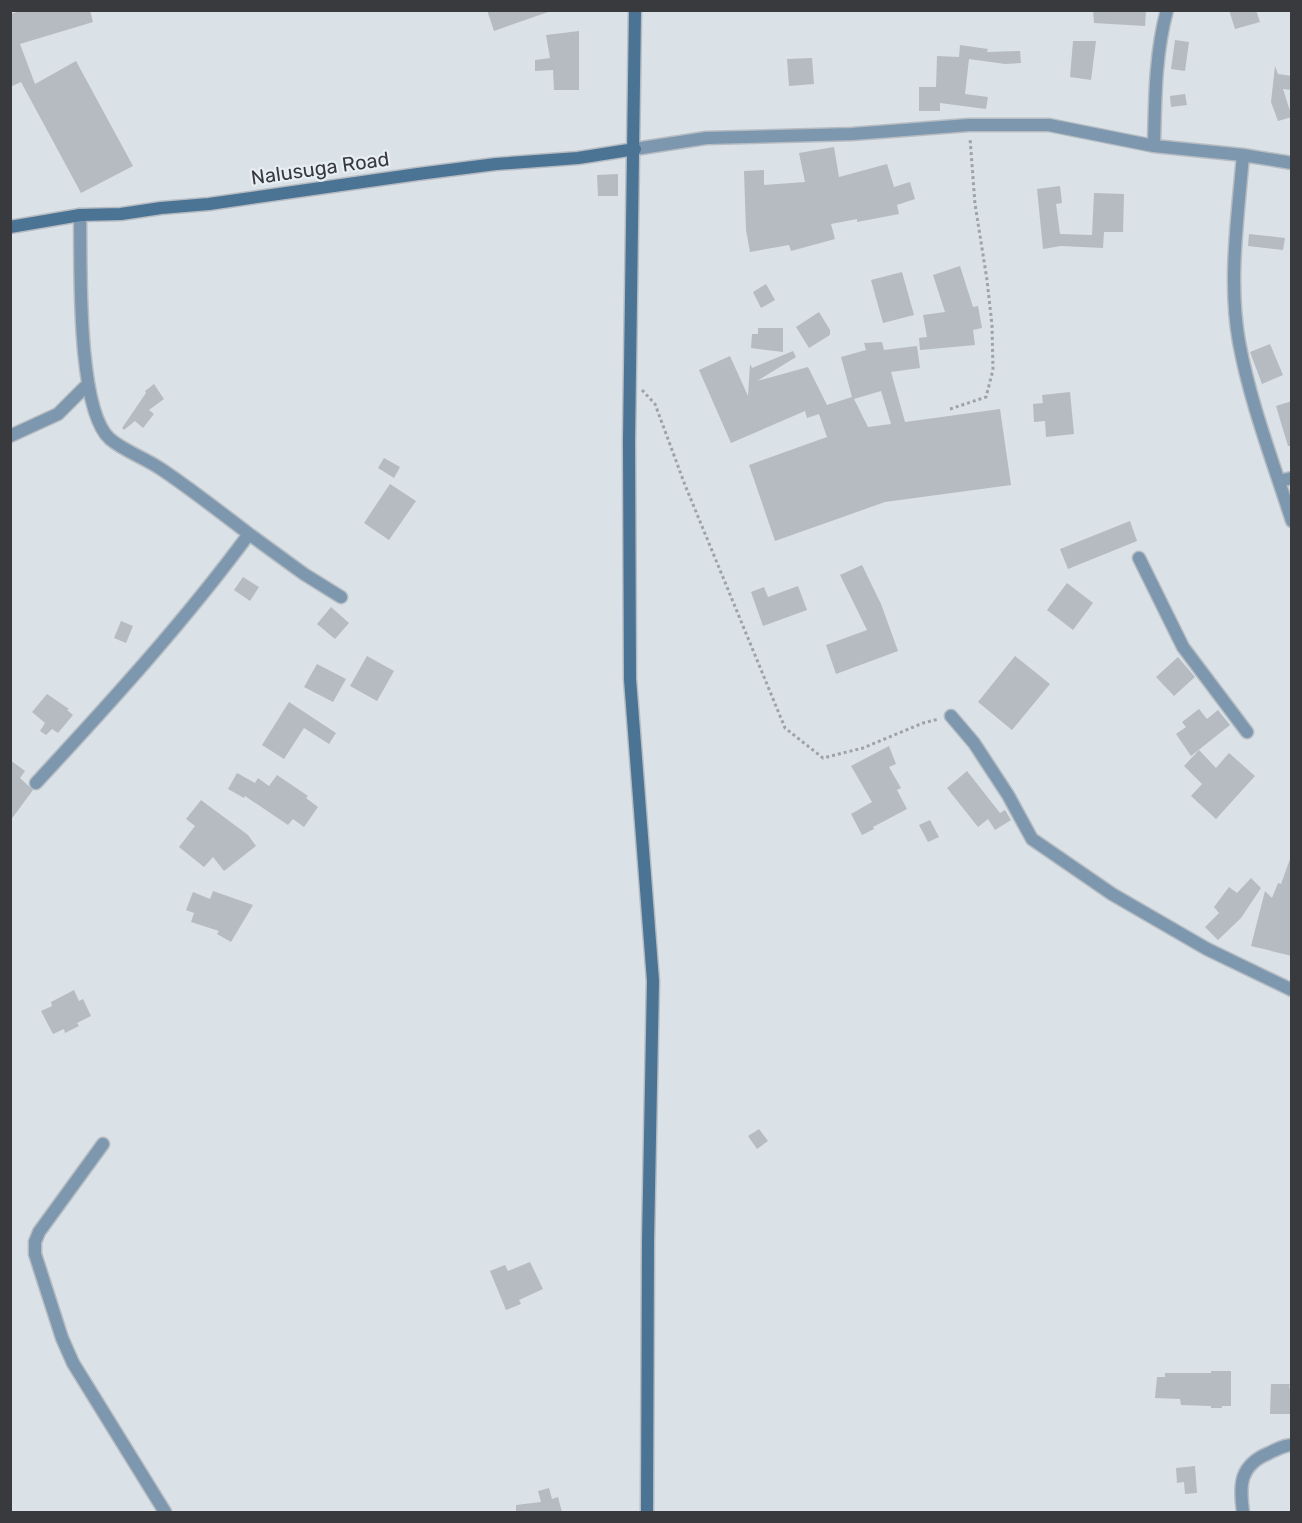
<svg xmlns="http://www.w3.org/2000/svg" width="1302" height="1523" viewBox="0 0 1302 1523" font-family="Rubik,sans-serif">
<rect width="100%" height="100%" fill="#dae1e7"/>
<path fill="#b5bbc1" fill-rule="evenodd" d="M 24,10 L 90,10 L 93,22 L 20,44 L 35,84 L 76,61 L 133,166 L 81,193 L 21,82 L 10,87 L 10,14 Z
M 487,10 L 547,10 L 548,12 L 494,31 Z
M 1093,10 L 1146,10 L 1145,26 L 1094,23 Z
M 1229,10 L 1256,10 L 1260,22 L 1235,29 Z
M 579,31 L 579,90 L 554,90 L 553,70 L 535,71 L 535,60 L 550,58 L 546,35 Z
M 1175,40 L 1189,42 L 1185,71 L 1171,69 Z
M 1073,41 L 1096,41 L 1091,80 L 1070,77 Z
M 960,45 L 988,49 L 987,52 L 1020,51 L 1021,63 L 1005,64 L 969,59 L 965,94 L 988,97 L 986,109 L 940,103 L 940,111 L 919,111 L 919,87 L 936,87 L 937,56 L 959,57 Z
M 812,58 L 814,84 L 789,86 L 787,59 Z
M 1275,66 L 1278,74 L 1292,76 L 1292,90 L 1283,89 L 1292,117 L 1278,121 L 1271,102 Z
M 1185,94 L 1187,105 L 1171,107 L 1170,96 Z
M 834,147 L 839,177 L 887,164 L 894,187 L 910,182 L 915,199 L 897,205 L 899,214 L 857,222 L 857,219 L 831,224 L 835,239 L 791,251 L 789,245 L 750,252 L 746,230 L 744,171 L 764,170 L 764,185 L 805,182 L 799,153 Z
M 618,174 L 618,196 L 598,196 L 597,175 Z
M 1060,186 L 1062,203 L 1056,204 L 1060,234 L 1092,235 L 1094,193 L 1124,194 L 1123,232 L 1104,232 L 1103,248 L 1061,246 L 1043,249 L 1037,189 Z
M 1249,234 L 1285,238 L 1283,250 L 1248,246 Z
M 960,266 L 973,307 L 978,306 L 982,328 L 973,330 L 975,345 L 920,350 L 919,338 L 927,337 L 923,315 L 945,312 L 933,275 Z
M 902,272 L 914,315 L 883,323 L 871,280 Z
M 766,284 L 775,300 L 761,308 L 753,292 Z
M 819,312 L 830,330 L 830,335 L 809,348 L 796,327 Z
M 758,328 L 783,328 L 783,352 L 751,348 L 752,334 L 758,334 Z
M 882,342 L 884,350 L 917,346 L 920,368 L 891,372 L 905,422 L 1000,409 L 1011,485 L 885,502 L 775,541 L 749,465 L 827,437 L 819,414 L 807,418 L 805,411 L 731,443 L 699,370 L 730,356 L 748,396 L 750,364 L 752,368 L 793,351 L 796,357 L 757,381 L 808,367 L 827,405 L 852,397 L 841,357 L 866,350 L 864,343 ZM 881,391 L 891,424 L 868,427 L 854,399 Z
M 1270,344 L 1283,375 L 1262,384 L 1250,352 Z
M 154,384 L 164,399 L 149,410 L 154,414 L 143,428 L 135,421 L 124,430 L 122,428 L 146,393 L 145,391 Z
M 1070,392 L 1074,434 L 1046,437 L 1045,421 L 1034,422 L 1033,404 L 1043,403 L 1042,395 Z
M 1292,401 L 1292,446 L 1288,446 L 1276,406 Z
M 384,458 L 400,467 L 394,478 L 378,468 Z
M 390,484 L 416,501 L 389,540 L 364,523 Z
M 1130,521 L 1137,541 L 1068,569 L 1060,549 Z
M 862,565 L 881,604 L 898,651 L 836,674 L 826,645 L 867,630 L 840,575 Z
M 243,577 L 259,587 L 250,601 L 234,590 Z
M 1067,583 L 1093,603 L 1073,630 L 1047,610 Z
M 798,586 L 807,610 L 763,626 L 751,592 L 764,587 L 768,597 Z
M 331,607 L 349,623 L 335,639 L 317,624 Z
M 121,621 L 133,626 L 126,643 L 114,638 Z
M 367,656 L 394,671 L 377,701 L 350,686 Z
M 1015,656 L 1050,684 L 1012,730 L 978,702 Z
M 1178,657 L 1195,677 L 1174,696 L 1156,677 Z
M 317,664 L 346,679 L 333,702 L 304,687 Z
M 47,694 L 69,709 L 67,710 L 73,715 L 58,733 L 52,729 L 46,735 L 40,731 L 45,723 L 32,712 Z
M 289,702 L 336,733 L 329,744 L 304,728 L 284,759 L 262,745 Z
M 1199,709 L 1207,719 L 1218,710 L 1230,725 L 1191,756 L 1176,734 L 1186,727 L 1182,722 Z
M 889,746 L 896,764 L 889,767 L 901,788 L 897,790 L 907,809 L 873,827 L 874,829 L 862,835 L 851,814 L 872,802 L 851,766 Z
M 1199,750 L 1216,768 L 1229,753 L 1255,776 L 1216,819 L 1191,796 L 1202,784 L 1184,766 Z
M 10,760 L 25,771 L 20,778 L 33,790 L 10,821 Z
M 967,771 L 1000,813 L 1005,810 L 1011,820 L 995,830 L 988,819 L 978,827 L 947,788 Z
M 237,773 L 255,783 L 258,778 L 269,786 L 277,775 L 308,796 L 306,798 L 318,807 L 304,827 L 293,819 L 288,825 L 245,796 L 244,798 L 228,789 Z
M 201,800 L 248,835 L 256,846 L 224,871 L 213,857 L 204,867 L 179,847 L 195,826 L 186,819 Z
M 930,820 L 939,837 L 928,842 L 919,825 Z
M 1290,859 L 1292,860 L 1292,956 L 1251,946 L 1265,891 L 1272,898 L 1278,883 L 1281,884 Z
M 1251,878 L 1261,888 L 1241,918 L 1218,940 L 1205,927 L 1219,913 L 1214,907 L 1229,887 L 1237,893 Z
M 213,891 L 253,905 L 231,942 L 217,934 L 219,931 L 191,922 L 194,913 L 186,910 L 193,892 L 210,899 Z
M 74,990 L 79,1001 L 83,999 L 91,1016 L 77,1023 L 79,1026 L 65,1033 L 64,1029 L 53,1034 L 41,1011 L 52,1006 L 51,1002 Z
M 759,1129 L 768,1141 L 757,1149 L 748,1136 Z
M 530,1262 L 543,1289 L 519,1300 L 521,1304 L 506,1310 L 490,1271 L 505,1265 L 508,1271 Z
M 1211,1371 L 1231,1371 L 1231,1406 L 1222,1406 L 1222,1408 L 1211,1408 L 1211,1406 L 1181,1405 L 1180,1399 L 1155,1398 L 1157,1377 L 1165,1377 L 1165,1373 L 1211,1373 Z
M 1271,1384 L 1290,1384 L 1289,1388 L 1292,1388 L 1292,1414 L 1270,1414 Z
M 1195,1466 L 1197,1493 L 1185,1494 L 1184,1482 L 1177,1483 L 1176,1468 Z
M 549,1488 L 552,1499 L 558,1497 L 562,1512 L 516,1512 L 516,1505 L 541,1502 L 538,1491 Z"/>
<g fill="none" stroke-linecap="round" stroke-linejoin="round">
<g stroke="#b6bcc2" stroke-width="15">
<path id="street" d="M 1154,146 C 1155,101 1155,54 1167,10
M 635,149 L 706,138 L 852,134 L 969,125 L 1049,125 L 1154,146 L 1243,155 L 1292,163
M 1243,155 C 1238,216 1228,281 1239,342 C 1250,402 1273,462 1292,521
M 10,436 L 58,414 L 88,384
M 1279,481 L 1292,478
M 249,534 L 304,574 L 341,597
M 1139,558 L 1183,647 L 1247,732
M 951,716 L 974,743 L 1008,795 L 1032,839 L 1112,894 L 1207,949 L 1292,990
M 36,783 C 110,703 184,622 249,534 C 220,512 191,489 161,469 C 145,458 124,451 110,439 C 76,409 81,261 80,215
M 103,1144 L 39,1232 L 35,1242 L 35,1254 L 62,1338 L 73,1363 L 165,1512
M 1243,1512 C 1239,1484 1240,1465 1269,1453 C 1276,1450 1283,1445 1292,1445"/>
</g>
<g stroke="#b6bcc2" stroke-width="15">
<path id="secondary" d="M 635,10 L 629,441 L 630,679 L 653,981 L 648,1242 L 647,1512
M 10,227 L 80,215 L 121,214 L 161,208 L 209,204 L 418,174 L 496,164 L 578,158 L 635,149"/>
</g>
<path stroke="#9ea3a8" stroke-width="3" stroke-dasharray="3 3" stroke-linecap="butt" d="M 642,390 L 655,404 L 685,485 L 785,728 L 823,758 L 863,748 L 923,723 L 939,719
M 950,409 L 986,397 L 993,370 L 992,325 L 987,280 L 975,204 L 970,138"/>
<use href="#street" stroke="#7c97ae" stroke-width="12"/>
<use href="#secondary" stroke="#4a7394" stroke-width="12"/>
</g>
<g text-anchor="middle" stroke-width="4.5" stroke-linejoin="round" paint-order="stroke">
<g font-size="20" fill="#383a3d" stroke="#e7eef4">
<text transform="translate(320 168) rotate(-8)" y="7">Nalusuga Road</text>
</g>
</g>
<rect width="1302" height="1523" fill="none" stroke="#383a3d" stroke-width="24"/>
</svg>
